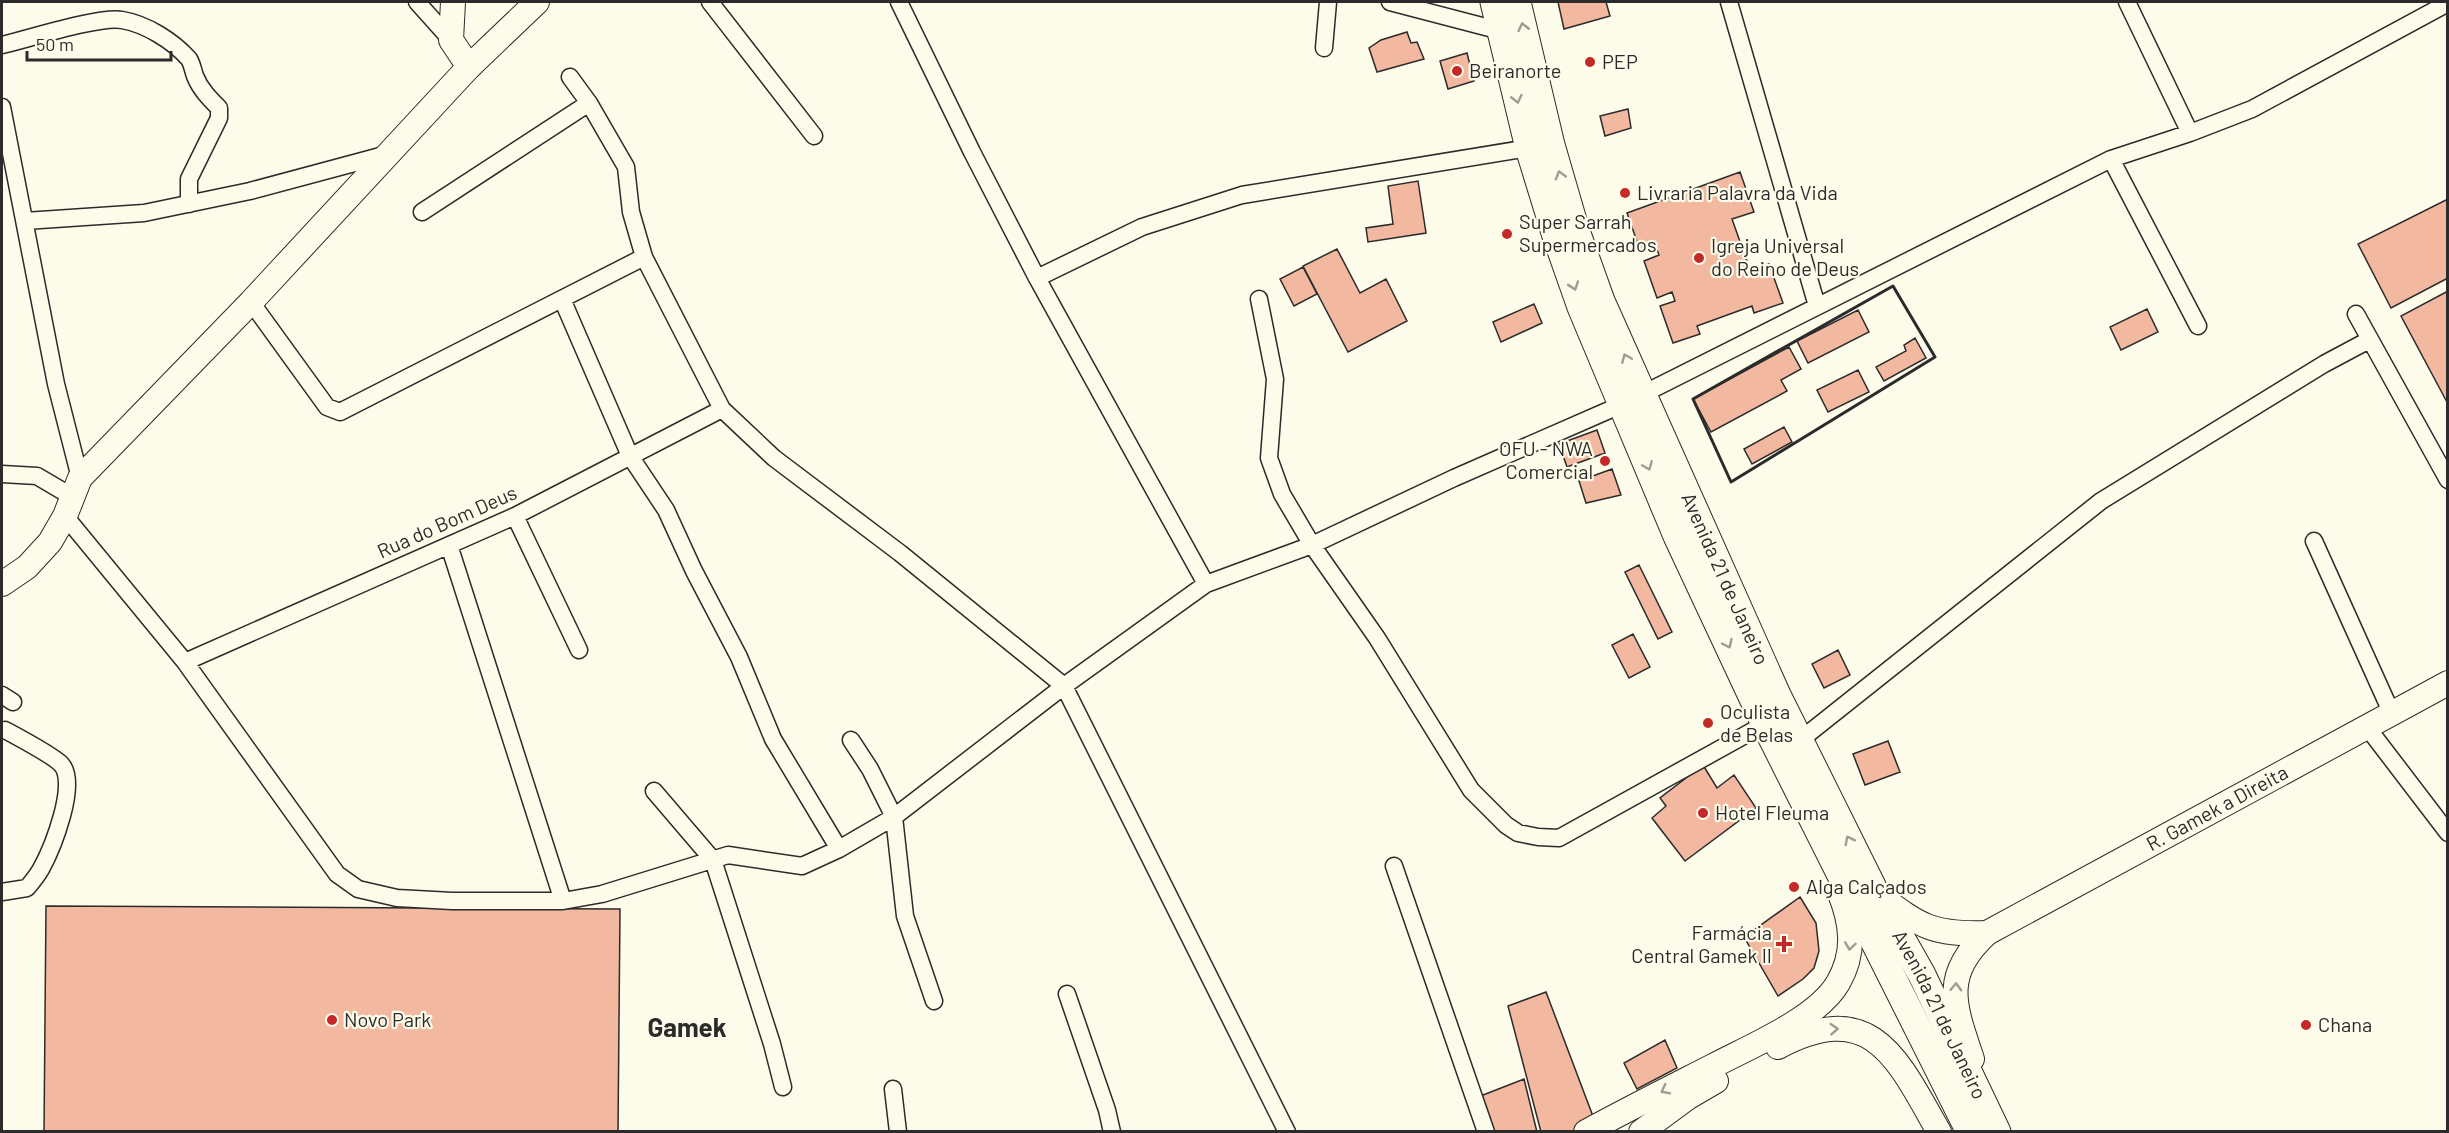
<svg xmlns="http://www.w3.org/2000/svg" width="2449" height="1133" viewBox="0 0 2449 1133" font-family="Barlow,sans-serif">
<rect width="100%" height="100%" fill="#fdfbea"/>
<path fill="#f2b8a0" stroke="#2b2b2b" stroke-width="1.5" d="M 1558,2 L 1606,2 L 1610,16 L 1564,29 Z
M 1407,32 L 1411,43 L 1417,42 L 1424,59 L 1377,72 L 1369,48 L 1381,40 Z
M 1467,53 L 1474,81 L 1448,89 L 1440,61 Z
M 1628,109 L 1631,128 L 1605,136 L 1600,116 Z
M 1740,172 L 1754,212 L 1732,219 L 1750,270 L 1769,264 L 1783,303 L 1754,313 L 1752,306 L 1697,326 L 1700,334 L 1673,343 L 1660,306 L 1675,301 L 1672,292 L 1657,298 L 1644,261 L 1659,255 L 1656,247 L 1641,253 L 1627,213 Z
M 1418,181 L 1426,233 L 1368,242 L 1366,228 L 1393,224 L 1388,186 Z
M 2448,199 L 2448,278 L 2391,308 L 2358,244 Z
M 1337,249 L 1360,293 L 1386,279 L 1407,321 L 1348,352 L 1303,266 Z
M 1303,267 L 1317,294 L 1294,306 L 1280,279 Z
M 2448,291 L 2448,404 L 2401,316 Z
M 1534,304 L 1542,323 L 1501,342 L 1493,322 Z
M 2147,309 L 2158,332 L 2121,350 L 2110,327 Z
M 1858,310 L 1869,332 L 1808,363 L 1797,341 Z
M 1915,338 L 1926,358 L 1884,381 L 1876,367 L 1906,351 L 1904,345 Z
M 1789,347 L 1801,369 L 1781,380 L 1787,391 L 1711,432 L 1693,399 Z
M 1858,370 L 1869,392 L 1828,412 L 1817,390 Z
M 1784,427 L 1792,442 L 1752,464 L 1744,449 Z
M 1597,430 L 1605,453 L 1567,467 L 1559,444 Z
M 1612,469 L 1621,495 L 1586,503 L 1579,481 Z
M 1639,565 L 1672,632 L 1658,639 L 1625,572 Z
M 1633,634 L 1650,667 L 1629,678 L 1612,645 Z
M 1838,650 L 1850,675 L 1824,688 L 1812,664 Z
M 1888,741 L 1900,772 L 1865,785 L 1853,754 Z
M 1703,765 L 1717,788 L 1734,775 L 1756,808 L 1685,861 L 1652,818 L 1666,806 L 1660,798 Z
M 1800,897 L 1816,923 L 1819,951 L 1814,968 L 1803,979 L 1778,996 L 1744,937 Z
M 46,906 L 620,909 L 618,1132 L 44,1132 Z
M 1546,992 L 1594,1119 L 1571,1132 L 1541,1132 L 1508,1006 Z
M 1665,1040 L 1677,1068 L 1637,1089 L 1624,1063 Z
M 1524,1079 L 1537,1132 L 1492,1132 L 1478,1097 Z"/>
<g fill="none" stroke-linecap="round" stroke-linejoin="round">
<g stroke="#2b2b2b" stroke-width="19">
<path id="street" d="M 417,2 L 451,40
M 710,2 L 814,136
M 899,2 L 972,152 L 1037,278 L 1206,584
M 1390,2 L 1501,31
M 1729,2 L 1817,306
M 2127,2 L 2190,133
M 2,45 C 28,39 99,16 122,20 C 146,24 173,41 189,59 C 192,64 193,70 195,76 C 200,89 210,99 219,108 L 219,118 L 189,179 L 189,204
M 1324,48 L 1328,2
M 570,77 L 589,103 L 626,167 L 631,212 L 644,257 L 722,409 L 774,458 L 900,553 L 1064,686 L 1287,1132
M 2,107 L 56,384 L 80,478
M 2111,159 L 2198,326
M 422,212 L 589,103
M 25,221 L 144,213 L 250,191 L 388,154
M 1037,278 L 1142,227 L 1242,195 L 1529,148
M 562,299 L 630,456 L 666,510 L 694,571 L 739,657 L 773,739 L 839,849
M 1259,299 L 1275,379 L 1269,458 L 1282,494 L 1312,545 L 1377,638 L 1471,790 L 1506,825 L 1518,833 L 1538,837 L 1559,838 L 1765,724
M 251,302 L 327,407 L 340,412 L 644,257
M 2356,314 L 2448,480
M 1641,395 L 2111,159 L 2190,133 L 2252,109 L 2448,3
M 2,474 L 37,476 L 71,496
M 65,516 L 185,662 L 337,874 L 358,889 L 397,898 L 452,901 L 563,901 L 602,894 L 728,855 L 802,866 L 839,849 L 894,817 L 1064,686 L 1206,584 L 1312,545 L 1454,478 L 1623,404
M 515,516 L 579,650
M 2314,541 L 2392,714
M 449,545 L 563,901
M 185,662 L 515,516 L 722,409
M 2,695 L 13,702
M 2367,727 L 2448,833
M 851,740 L 870,769 L 894,817 L 905,916 L 934,1001
M 1799,741 L 2101,501 L 2324,364 L 2369,340
M 654,791 L 713,860 L 772,1044 L 783,1087
M 1394,866 L 1486,1132
M 2,892 L 27,888 C 32,882 37,876 41,869 C 52,849 79,783 61,764 C 52,755 18,737 5,730
M 1067,994 L 1107,1110 L 1112,1132
M 893,1089 L 898,1132"/>
</g>
<g stroke="#2b2b2b" stroke-width="26">
<g id="secondary">
<path d="M 453,2 L 451,40 L 469,67"/>
<path d="M 2,584 L 27,567 L 50,542 L 65,516 L 80,478 L 251,302 L 469,67 L 537,2"/>
<path d="M 1877,894 C 1920,926 1931,935 1987,933"/>
<path d="M 1778,1047 C 1872,997 1897,1058 1939,1132"/>
<path id="s1" d="M 1972,1059 C 1954,1005 1941,976 1987,933 L 2448,683"/>
<path d="M 1586,1132 C 1628,1109 1670,1088 1713,1066 C 1749,1047 1817,1019 1838,983 C 1856,952 1852,923 1839,891"/>
<path d="M 1641,1132 L 1687,1098 L 1716,1081"/>
</g>
</g>
<g stroke="#2b2b2b" stroke-width="29">
<g id="primary">
<path d="M 1494,2 L 1529,148 L 1556,236 L 1581,307 L 1677,536 L 1765,724 L 1970,1132"/>
<path id="s2" d="M 1517,2 L 1551,145 L 1576,231 L 1601,301 L 1777,695 L 1875,892 L 1922,975 L 1997,1132"/>
</g>
</g>
<use href="#street" stroke="#fdfbea" stroke-width="16"/>
<use href="#secondary" stroke="#fdfbea" stroke-width="24"/>
<use href="#primary" stroke="#fdfbea" stroke-width="27"/>
<path stroke="#2b2b2b" stroke-width="3" d="M 1893,286 L 1935,357 L 1731,482 L 1693,399 Z"/>
</g>
<defs><path id="oneway-chevron" d="M-2-3.5L2.5 0L-2 3.5" fill="none" stroke-width="1.6" stroke-linecap="round" stroke-linejoin="round" transform="scale(1.5)"/></defs>
<g stroke="#9e9d94">
<use href="#oneway-chevron" transform="translate(1523 27) rotate(-103)"/>
<use href="#oneway-chevron" transform="translate(1517 99) rotate(77)"/>
<use href="#oneway-chevron" transform="translate(1560 175) rotate(-106)"/>
<use href="#oneway-chevron" transform="translate(1574 286) rotate(71)"/>
<use href="#oneway-chevron" transform="translate(1626 358) rotate(-113)"/>
<use href="#oneway-chevron" transform="translate(1648 466) rotate(68)"/>
<use href="#oneway-chevron" transform="translate(1728 644) rotate(65)"/>
<use href="#oneway-chevron" transform="translate(1849 840) rotate(-117)"/>
<use href="#oneway-chevron" transform="translate(1850 946) rotate(98)"/>
<use href="#oneway-chevron" transform="translate(1956 987) rotate(-88)"/>
<use href="#oneway-chevron" transform="translate(1834 1029) rotate(-3)"/>
<use href="#oneway-chevron" transform="translate(1665 1090) rotate(153)"/>
</g>
<g fill="#c62828" stroke="#fdfbea" stroke-width="2">
<circle cx="1590" cy="62" r="6"/>
<circle cx="1457" cy="71" r="6"/>
<circle cx="1625" cy="193" r="6"/>
<circle cx="1507" cy="234" r="6"/>
<circle cx="1699" cy="258" r="6"/>
<circle cx="1605" cy="461" r="6"/>
<circle cx="1708" cy="723" r="6"/>
<circle cx="1703" cy="813" r="6"/>
<circle cx="1794" cy="887" r="6"/>
<path d="M1781 935h6v6h6v6h-6v6h-6v-6h-6v-6h6z"/>
<circle cx="332" cy="1020" r="6"/>
<circle cx="2306" cy="1025" r="6"/>
</g>
<g text-anchor="middle" stroke-width="4.5" stroke-linejoin="round" paint-order="stroke">
<g font-size="20" fill="#2b2b2b" stroke="#fdfbea" text-anchor="start">
<text x="1602" y="69">PEP</text>
<text x="1469" y="78">Beiranorte</text>
<text x="1637" y="200">Livraria Palavra da Vida</text>
<text x="1519" y="229">Super Sarrah<tspan x="1519" dy="23">Supermercados</tspan></text>
<text x="1711" y="253">Igreja Universal<tspan x="1711" dy="23">do Reino de Deus</tspan></text>
<text x="1593" y="456" text-anchor="end">OFU - NWA<tspan x="1593" dy="23">Comercial</tspan></text>
<text x="1720" y="719">Oculista<tspan x="1720" dy="23">de Belas</tspan></text>
<text x="1715" y="820">Hotel Fleuma</text>
<text x="1806" y="894">Alga Calçados</text>
<text x="1772" y="940" text-anchor="end">Farmácia<tspan x="1772" dy="23">Central Gamek II</tspan></text>
<text x="344" y="1027">Novo Park</text>
<text x="2318" y="1032">Chana</text>
</g>
<g font-size="20" fill="#2b2b2b" stroke="#fdfbea">
<text transform="translate(447 522) rotate(-24)" y="7">Rua do Bom Deus</text>
<text dy="7" stroke="none"><textPath href="#s2" startOffset="615">Avenida 21 de Janeiro</textPath></text>
<text dy="7" stroke="none"><textPath href="#s1" startOffset="400">R. Gamek a Direita</textPath></text>
<text dy="7" stroke="none"><textPath href="#s2" startOffset="1101">Avenida 21 de Janeiro</textPath></text>
</g>
<g font-size="26" font-weight="bold" fill="#2b2b2b" stroke="#fdfbea">
<text x="687" y="1037">Gamek</text>
</g>
</g>
<rect width="2449" height="1133" fill="none" stroke="#2b2b2b" stroke-width="6"/>
<path d="M27 51v9h144v-9" fill="none" stroke="#2b2b2b" stroke-width="3"/>
<text x="36" y="51" font-size="18" fill="#2b2b2b" stroke="#fdfbea" stroke-width="4.5" paint-order="stroke">50 m</text>
</svg>
